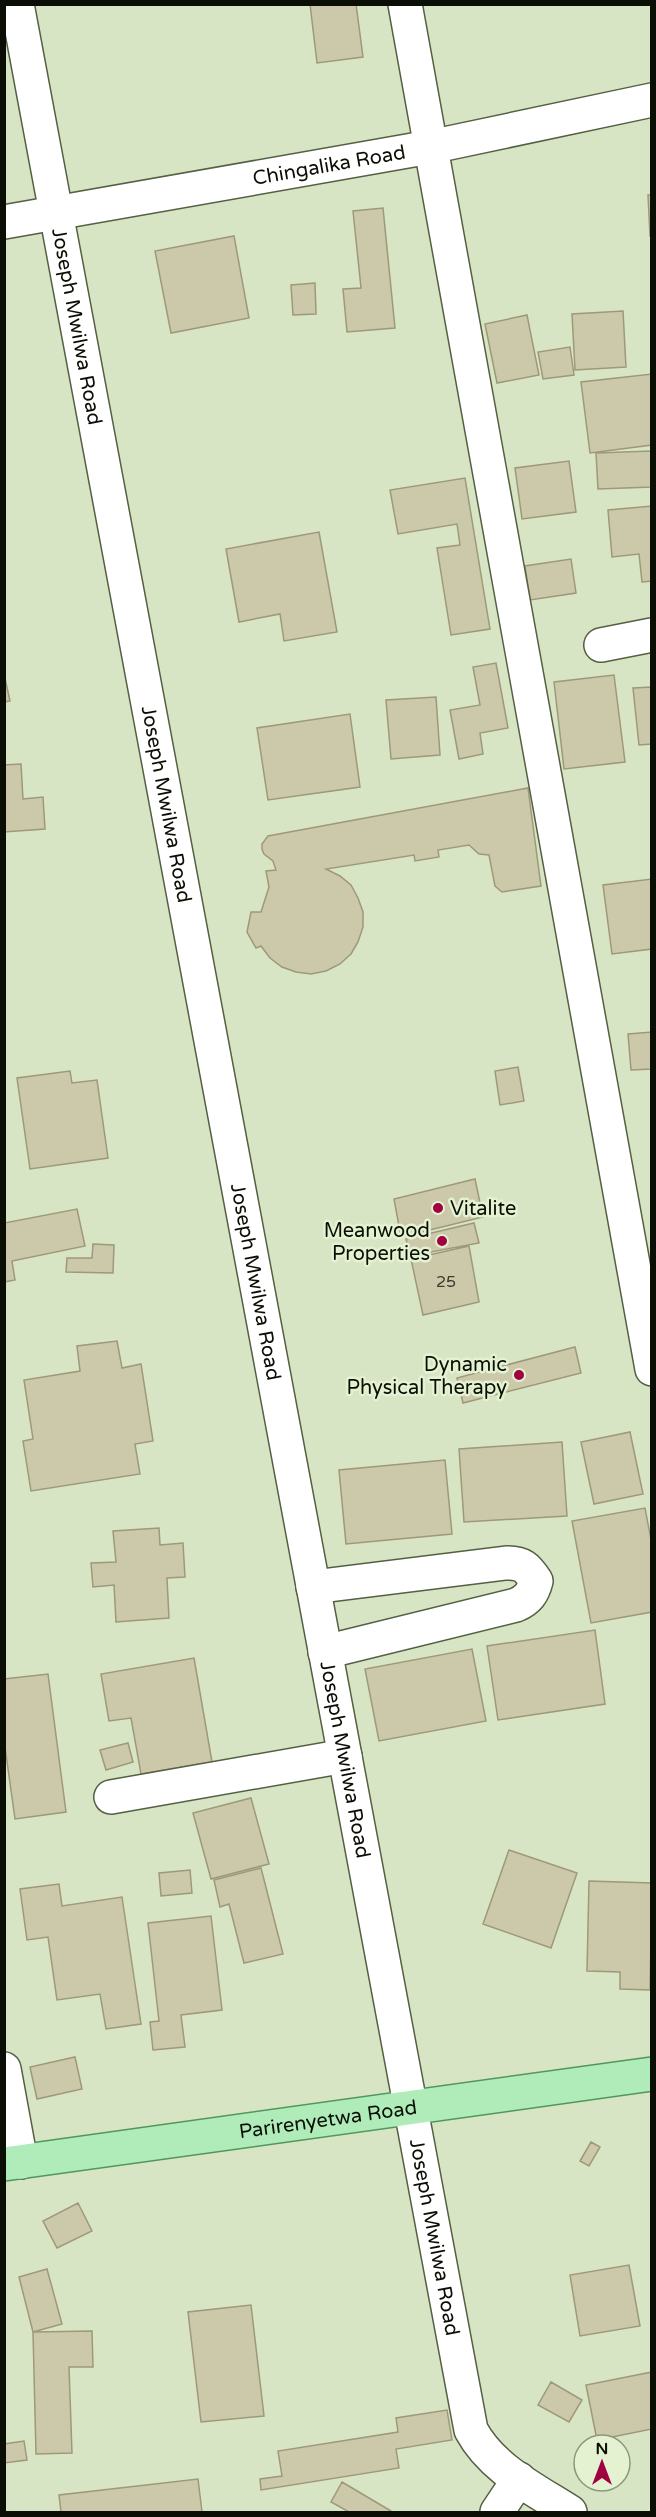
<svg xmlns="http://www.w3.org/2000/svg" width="656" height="2517" viewBox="0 0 656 2517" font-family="'Varela Round',sans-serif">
<rect width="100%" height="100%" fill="#d8e5c5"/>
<path fill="#ccc8aa" stroke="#9d9979" stroke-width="1.5" d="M 310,4 L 356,4 L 363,57 L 317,63 Z
M 648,195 L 652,195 L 652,236 L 650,236 Z
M 383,208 L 395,328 L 347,332 L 343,289 L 361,288 L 353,211 Z
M 234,236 L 249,318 L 171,333 L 155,251 Z
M 315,283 L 316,314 L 293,315 L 291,285 Z
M 623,311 L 626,367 L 575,370 L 572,314 Z
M 527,315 L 539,375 L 497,383 L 485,324 Z
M 570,347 L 574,375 L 543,379 L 538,352 Z
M 652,374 L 652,445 L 590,453 L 581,382 Z
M 651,451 L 652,487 L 598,489 L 596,453 Z
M 569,461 L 576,512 L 522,519 L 515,468 Z
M 465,478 L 490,629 L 451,635 L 437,548 L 460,545 L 457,524 L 398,534 L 390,490 Z
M 652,506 L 652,581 L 642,582 L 639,554 L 612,557 L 608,510 Z
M 319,532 L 337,632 L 284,641 L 280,614 L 239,622 L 226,549 Z
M 571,559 L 576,593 L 530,600 L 525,566 Z
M 496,663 L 508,728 L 480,733 L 483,754 L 459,759 L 450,710 L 480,705 L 473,667 Z
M 4,674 L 10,701 L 4,702 Z
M 614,675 L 625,762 L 564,769 L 554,682 Z
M 652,687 L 652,744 L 639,745 L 633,688 Z
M 436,697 L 440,755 L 391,759 L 386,700 Z
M 350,714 L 360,787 L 268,800 L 257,728 Z
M 21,764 L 23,799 L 43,797 L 45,829 L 4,832 L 4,765 Z
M 528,788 L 541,886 L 502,892 L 495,886 L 489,855 L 479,854 L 469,845 L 438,850 L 439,857 L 415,861 L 414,855 L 326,869 L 340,876 L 351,885 L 358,898 L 363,912 L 363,927 L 358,942 L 351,954 L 340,964 L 326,971 L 311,974 L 296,972 L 282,967 L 270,958 L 261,946 L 256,948 L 247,932 L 251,912 L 261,912 L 269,887 L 266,871 L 276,870 L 273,861 L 264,854 L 262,849 L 262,844 L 268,836 Z
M 652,879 L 652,949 L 612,954 L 603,885 Z
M 652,1032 L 652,1069 L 631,1070 L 628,1034 Z
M 518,1067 L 524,1101 L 500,1105 L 495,1071 Z
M 70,1071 L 72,1083 L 97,1080 L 108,1158 L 30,1169 L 17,1078 Z
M 475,1179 L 483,1217 L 401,1237 L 394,1199 Z
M 77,1209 L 85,1246 L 12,1261 L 15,1280 L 4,1282 L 4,1223 Z
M 474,1223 L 479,1243 L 410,1256 L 406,1239 Z
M 93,1244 L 114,1245 L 113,1273 L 66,1272 L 67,1258 L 92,1258 Z
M 469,1246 L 479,1302 L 423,1315 L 411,1259 Z
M 117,1341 L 122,1368 L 141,1364 L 153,1441 L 135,1444 L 140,1474 L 31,1491 L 23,1441 L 33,1439 L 24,1380 L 80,1371 L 77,1346 Z
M 575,1347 L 581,1373 L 463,1403 L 457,1378 Z
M 630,1432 L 643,1494 L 594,1504 L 581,1442 Z
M 562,1442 L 567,1516 L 464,1522 L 459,1449 Z
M 445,1460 L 452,1534 L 346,1544 L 339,1470 Z
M 645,1508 L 652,1545 L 652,1612 L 591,1623 L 572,1521 Z
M 159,1528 L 160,1545 L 183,1543 L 185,1577 L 167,1578 L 169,1618 L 116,1622 L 114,1585 L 93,1587 L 91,1563 L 116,1562 L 113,1531 Z
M 595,1630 L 605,1704 L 498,1720 L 487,1646 Z
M 472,1649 L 486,1721 L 379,1741 L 365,1669 Z
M 194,1658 L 212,1762 L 141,1774 L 131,1718 L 109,1721 L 101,1674 Z
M 48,1674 L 66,1812 L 15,1819 L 4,1740 L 4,1679 Z
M 128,1743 L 133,1762 L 106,1770 L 100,1750 Z
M 251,1798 L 269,1864 L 211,1879 L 193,1813 Z
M 509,1850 L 577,1873 L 551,1948 L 483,1924 Z
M 261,1868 L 283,1954 L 244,1963 L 229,1904 L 220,1907 L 214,1880 Z
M 190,1870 L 192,1893 L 161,1896 L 159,1873 Z
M 589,1881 L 652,1883 L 650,1990 L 620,1989 L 620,1972 L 587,1971 Z
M 59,1884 L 62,1906 L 122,1897 L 141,2024 L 106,2029 L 100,1994 L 57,2000 L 48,1937 L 27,1940 L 20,1889 Z
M 211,1916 L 222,2010 L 181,2015 L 185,2047 L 153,2050 L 150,2022 L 159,2021 L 148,1923 Z
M 75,2057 L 82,2089 L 37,2099 L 30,2067 Z
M 591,2142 L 600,2147 L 589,2166 L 580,2161 Z
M 78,2203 L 92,2231 L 57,2248 L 43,2221 Z
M 629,2265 L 640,2326 L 580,2336 L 570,2275 Z
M 47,2269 L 62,2324 L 33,2332 L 19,2277 Z
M 251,2305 L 264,2416 L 201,2422 L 188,2312 Z
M 92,2331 L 93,2367 L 69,2367 L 72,2453 L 36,2454 L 33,2332 Z
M 652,2372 L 652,2429 L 597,2440 L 586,2385 Z
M 551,2382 L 582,2400 L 569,2422 L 538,2405 Z
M 447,2410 L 452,2440 L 396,2449 L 399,2468 L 261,2490 L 260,2479 L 282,2476 L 278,2451 L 398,2432 L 396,2418 Z
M 24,2441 L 27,2460 L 4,2463 L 4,2444 Z
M 198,2479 L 202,2512 L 61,2512 L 59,2495 Z
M 342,2482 L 391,2511 L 391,2512 L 349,2512 L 331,2502 Z"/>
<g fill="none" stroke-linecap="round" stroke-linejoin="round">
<g stroke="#545f43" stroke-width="36">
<g id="minor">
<path id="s1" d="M 17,4 L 471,2430 C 492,2469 534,2489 570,2512"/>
<path d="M 405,4 L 652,1369"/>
<path id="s2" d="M 4,222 L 430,147 L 652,100"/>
<path d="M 601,645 L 652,635"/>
<path d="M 313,1587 L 506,1563 C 523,1563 527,1567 536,1581 C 533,1593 528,1600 516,1605 L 325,1652"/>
<path d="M 111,1797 L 345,1756"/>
<path d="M 4,2069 L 21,2162"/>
<path d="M 497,2512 L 519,2479"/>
</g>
</g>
<g stroke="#52965c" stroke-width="36">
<g id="major">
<path id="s3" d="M 4,2164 L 652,2074"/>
</g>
</g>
<use href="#minor" stroke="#fff" stroke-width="33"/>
<use href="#major" stroke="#afecba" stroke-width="33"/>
</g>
<g fill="#a0013f" stroke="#e5f2d2" stroke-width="2">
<circle cx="438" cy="1208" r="6"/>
<circle cx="442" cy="1241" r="6"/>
<circle cx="519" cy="1375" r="6"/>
</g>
<g text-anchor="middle" stroke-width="5" stroke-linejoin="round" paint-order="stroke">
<g font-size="16" fill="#3a3c2e">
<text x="446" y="1287">25</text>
</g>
<g font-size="20" fill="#0a0e04" stroke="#e5f2d2">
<text dy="7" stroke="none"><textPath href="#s2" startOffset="330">Chingalika Road</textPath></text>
<text dy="7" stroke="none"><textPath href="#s1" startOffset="328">Joseph Mwilwa Road</textPath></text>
<text dy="7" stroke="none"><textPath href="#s1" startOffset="814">Joseph Mwilwa Road</textPath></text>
<text dy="7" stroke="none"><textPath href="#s1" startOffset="1300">Joseph Mwilwa Road</textPath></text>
<text dy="7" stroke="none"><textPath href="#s1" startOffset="1786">Joseph Mwilwa Road</textPath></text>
<text dy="7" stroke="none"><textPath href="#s3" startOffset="327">Parirenyetwa Road</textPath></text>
<text dy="7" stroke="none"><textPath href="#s1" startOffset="2272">Joseph Mwilwa Road</textPath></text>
</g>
<g font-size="20" fill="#0a0e04" stroke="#e5f2d2" text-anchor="end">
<text x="450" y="1215" text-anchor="start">Vitalite</text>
<text x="430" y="1237">Meanwood<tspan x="430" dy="23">Properties</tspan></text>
<text x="507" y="1371">Dynamic<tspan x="507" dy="23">Physical Therapy</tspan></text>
</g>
</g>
<rect width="656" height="2517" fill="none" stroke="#0a0e04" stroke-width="12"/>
<g transform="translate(602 2463)"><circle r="28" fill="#e5f2d2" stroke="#8d9780" stroke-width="1.5"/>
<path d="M0-4.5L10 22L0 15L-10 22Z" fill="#a0013f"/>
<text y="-9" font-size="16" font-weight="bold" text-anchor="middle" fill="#0a0e04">N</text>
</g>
</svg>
